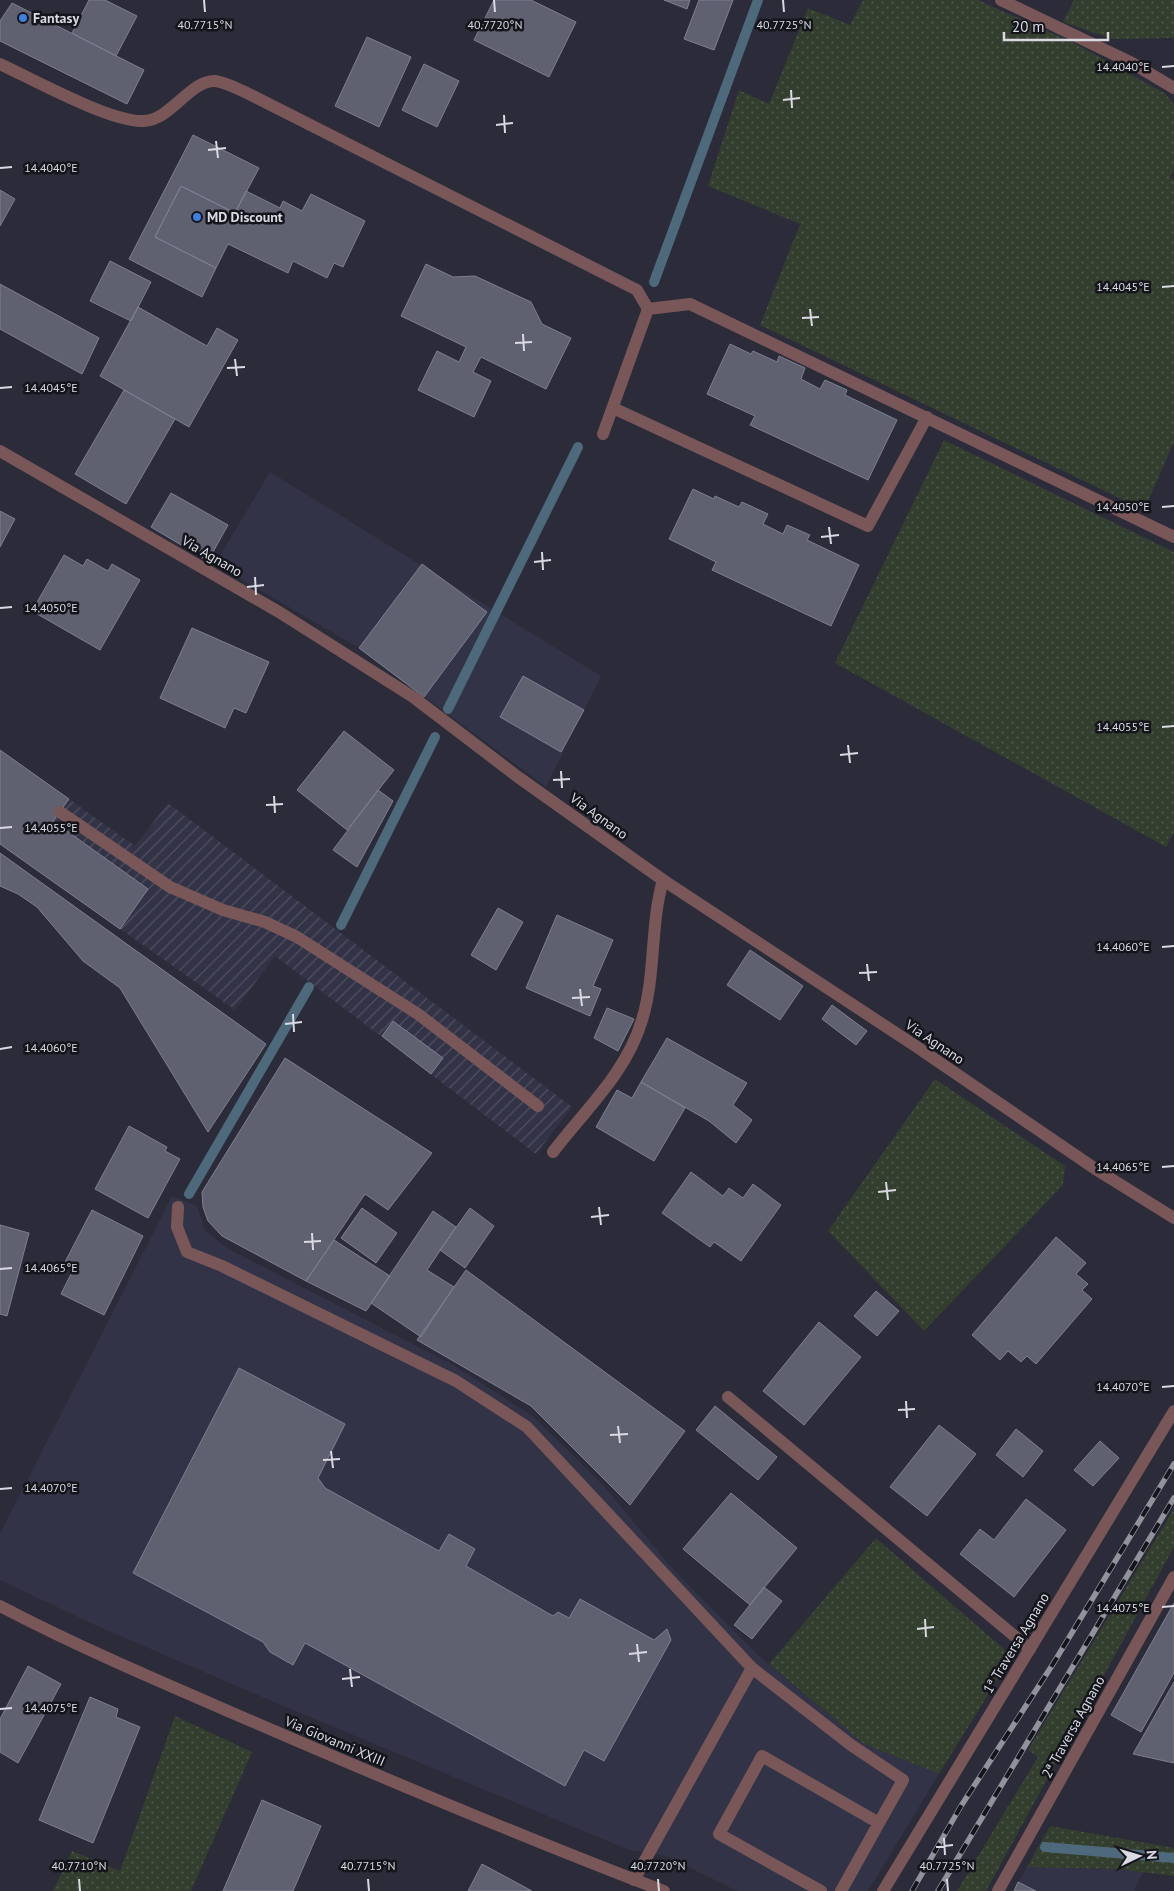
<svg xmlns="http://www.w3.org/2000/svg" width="1174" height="1891" viewBox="0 0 1174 1891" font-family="'PT Sans',sans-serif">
<defs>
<pattern id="industrial-furrows" width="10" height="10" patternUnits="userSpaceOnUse" patternTransform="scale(1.25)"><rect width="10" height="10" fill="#333347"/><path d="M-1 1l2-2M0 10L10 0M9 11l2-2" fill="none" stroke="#505061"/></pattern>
<pattern id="grass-dots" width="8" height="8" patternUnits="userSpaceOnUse" patternTransform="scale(1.25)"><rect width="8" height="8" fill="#333e2e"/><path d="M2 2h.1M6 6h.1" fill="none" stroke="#50594c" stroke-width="1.8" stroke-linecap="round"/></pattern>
</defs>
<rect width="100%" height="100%" fill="#2b2b39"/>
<path fill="#333347" d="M 270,472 L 601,676 L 546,787 L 359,648 L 215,564 Z
M 172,1196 L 197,1206 L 205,1230 L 227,1248 L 453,1365 L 534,1417 L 604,1486 L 670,1566 L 759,1656 L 864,1744 L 939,1774 L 868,1891 L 737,1891 L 666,1856 L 629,1850 L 269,1700 L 95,1625 L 0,1580 L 0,1534 Z
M 1027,1867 L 1117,1869 L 1143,1872 L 1134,1891 L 1014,1891 Z"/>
<path fill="url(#industrial-furrows)" d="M 0,750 L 135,846 L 168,803 L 572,1107 L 536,1154 L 275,956 L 235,1010 L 0,844 Z"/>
<path fill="url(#grass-dots)" d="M 863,0 L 978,0 L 1074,43 L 1166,94 L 1174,105 L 1174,169 L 1170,177 L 1174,180 L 1174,442 L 1144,510 L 760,325 L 800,224 L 708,186 L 739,90 L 769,104 L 808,8 L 850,25 Z
M 1074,0 L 1174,0 L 1174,38 L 1112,39 L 1063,22 Z
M 944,440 L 1174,552 L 1174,832 L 1166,847 L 835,663 Z
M 935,1079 L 1065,1166 L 1063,1185 L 924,1331 L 828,1231 Z
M 1174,1509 L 1174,1547 L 986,1891 L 957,1891 L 1038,1757 L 1028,1750 Z
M 876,1538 L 1012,1656 L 939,1774 L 864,1744 L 769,1664 Z
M 175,1716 L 252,1752 L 191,1891 L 53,1891 L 72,1851 L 120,1871 Z
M 1050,1826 L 1174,1848 L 1174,1876 L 1117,1869 L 1027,1867 Z"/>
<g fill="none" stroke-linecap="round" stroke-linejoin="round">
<path stroke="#4e697b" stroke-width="10" d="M 654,282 L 758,0
M 448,709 L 578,447
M 341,925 L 435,737
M 189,1194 L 309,987
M 1045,1847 L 1174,1858"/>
</g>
<path fill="#5f6070" stroke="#7e7f90" d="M 89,0 L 105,0 L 137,16 L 116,56 L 72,33 Z
M 494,0 L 531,0 L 576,22 L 549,77 L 474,40 Z
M 664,0 L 690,0 L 687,9 Z
M 699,0 L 733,0 L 714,50 L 684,39 Z
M 12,3 L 144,70 L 127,104 L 0,41 L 0,21 Z
M 367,37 L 411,57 L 379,127 L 335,106 Z
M 424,64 L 459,81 L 437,127 L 402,110 Z
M 193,135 L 259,168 L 235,213 L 181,186 L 155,237 L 216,268 L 202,297 L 129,259 Z
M 181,186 L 235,213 L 246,191 L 280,208 L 283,201 L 302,211 L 311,194 L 365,221 L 343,267 L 334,263 L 327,278 L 293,261 L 288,273 L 228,244 L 216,268 L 155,237 Z
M 0,190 L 15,199 L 0,226 Z
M 110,261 L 151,282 L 131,321 L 90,301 Z
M 426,264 L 453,277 L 475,276 L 531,302 L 542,324 L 571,338 L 546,389 L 481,357 L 473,372 L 491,381 L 474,417 L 418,390 L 437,351 L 459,362 L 466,347 L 401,316 Z
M 0,284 L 99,338 L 82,374 L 0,329 Z
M 138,307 L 207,346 L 217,328 L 238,340 L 189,427 L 100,376 Z
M 730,344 L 751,354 L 753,351 L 777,362 L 779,356 L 805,368 L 801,379 L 820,389 L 825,380 L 847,390 L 845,395 L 897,420 L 868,480 L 750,425 L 755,416 L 707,394 Z
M 124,390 L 175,419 L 126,504 L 75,474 Z
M 693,489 L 714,499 L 715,496 L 739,507 L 742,502 L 768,514 L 763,524 L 783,534 L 787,525 L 810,535 L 807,540 L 859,565 L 831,626 L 712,570 L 716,562 L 669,539 Z
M 171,493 L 228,525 L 208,561 L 151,527 Z
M 0,511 L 15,519 L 0,547 Z
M 64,555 L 83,566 L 87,559 L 108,571 L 112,564 L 140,580 L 100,650 L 32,611 Z
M 422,564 L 487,612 L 424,697 L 359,648 Z
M 192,628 L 269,662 L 246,713 L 234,708 L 225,728 L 160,698 Z
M 523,676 L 584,710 L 561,752 L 500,717 Z
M 344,731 L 394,770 L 347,830 L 297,790 Z
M 0,750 L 69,799 L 53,821 L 148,889 L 120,929 L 0,844 Z
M 378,790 L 393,801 L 357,867 L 333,850 Z
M 0,853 L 266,1044 L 208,1132 L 120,988 L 83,961 L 37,907 L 18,894 L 0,886 Z
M 498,908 L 523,922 L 496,970 L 471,955 Z
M 557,915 L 613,940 L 593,986 L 601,989 L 590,1016 L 526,988 Z
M 750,950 L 803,986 L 780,1020 L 727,985 Z
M 832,1005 L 867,1031 L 856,1045 L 822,1019 Z
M 607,1008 L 634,1019 L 618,1051 L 594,1038 Z
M 393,1021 L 443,1058 L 431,1074 L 382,1036 Z
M 667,1038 L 747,1083 L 733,1105 L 752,1120 L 736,1143 L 709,1121 L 641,1082 Z
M 285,1058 L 432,1153 L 388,1210 L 365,1194 L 306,1281 L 222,1236 L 208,1221 L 203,1207 L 202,1192 Z
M 641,1082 L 685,1108 L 654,1161 L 596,1127 L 617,1090 L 632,1098 Z
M 129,1126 L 167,1147 L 165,1151 L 180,1159 L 148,1218 L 95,1189 Z
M 691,1172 L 723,1196 L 729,1188 L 743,1198 L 753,1184 L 781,1205 L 741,1261 L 714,1242 L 710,1247 L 662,1213 Z
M 362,1208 L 397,1233 L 376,1263 L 341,1238 Z
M 470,1208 L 494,1226 L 465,1268 L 440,1250 Z
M 92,1210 L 143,1236 L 104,1315 L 61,1294 L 74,1268 L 64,1264 Z
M 433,1211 L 456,1227 L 427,1270 L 454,1287 L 421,1337 L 371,1303 Z
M 0,1225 L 29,1233 L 7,1316 L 0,1314 Z
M 1056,1237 L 1086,1263 L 1076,1274 L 1088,1284 L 1082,1290 L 1092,1299 L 1036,1364 L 1027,1356 L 1021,1362 L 1008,1351 L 1000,1360 L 972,1335 Z
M 334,1240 L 390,1276 L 366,1311 L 306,1281 Z
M 466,1270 L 685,1431 L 630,1505 L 531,1406 L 417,1340 Z
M 876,1291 L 899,1311 L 877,1336 L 854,1316 Z
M 819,1322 L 861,1357 L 804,1425 L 763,1391 Z
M 239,1368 L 345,1424 L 318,1478 L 325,1488 L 439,1551 L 449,1534 L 475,1549 L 466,1566 L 553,1616 L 558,1612 L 569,1618 L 580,1599 L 654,1640 L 667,1629 L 671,1640 L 604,1761 L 584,1750 L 565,1786 L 305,1643 L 293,1665 L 270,1652 L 263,1642 L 133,1573 Z
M 715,1406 L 777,1457 L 758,1480 L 696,1430 Z
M 939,1425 L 976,1454 L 927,1516 L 890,1487 Z
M 1016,1429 L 1043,1451 L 1023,1477 L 996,1455 Z
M 1100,1441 L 1119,1458 L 1093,1486 L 1074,1470 Z
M 731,1493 L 797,1548 L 750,1605 L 683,1549 Z
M 1026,1499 L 1066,1530 L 1014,1597 L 960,1554 L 980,1529 L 994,1540 Z
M 764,1587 L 782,1601 L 752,1639 L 734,1625 Z
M 1174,1603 L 1174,1673 L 1141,1732 L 1111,1715 Z
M 28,1666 L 61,1684 L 18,1763 L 0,1752 L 0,1719 Z
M 1174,1682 L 1174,1763 L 1133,1754 Z
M 90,1697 L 118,1709 L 116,1717 L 140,1727 L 93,1843 L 39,1820 Z
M 262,1800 L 321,1826 L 293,1891 L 223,1891 Z
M 482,1864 L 532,1891 L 468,1891 Z
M 1018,1882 L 1036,1891 L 1014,1891 Z"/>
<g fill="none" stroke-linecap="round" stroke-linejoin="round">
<path stroke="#795758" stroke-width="12" d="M 0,64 C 32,79 112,123 144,121 C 171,120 190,80 215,81 C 225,82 238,89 247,93 L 637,290 L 648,309 L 603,434
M 648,309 L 690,304 L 1174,537
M 613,408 L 868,526 L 927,417
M 60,812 L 170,887 L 223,910 L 265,922 L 297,937 L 418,1014 L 538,1106
M 553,1152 C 585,1110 627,1072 642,1020 C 656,975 650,925 663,880
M 178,1207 L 177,1227 L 187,1252 L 222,1266 L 456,1381 L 527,1427 L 752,1668 L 634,1880
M 728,1397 L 1030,1649
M 752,1668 L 851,1745 L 903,1780 L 841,1891
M 821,1891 L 719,1834 L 762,1756 L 879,1823"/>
<path stroke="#795758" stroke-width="12" d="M 1001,0 L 1132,63 L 1174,88
M 0,451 L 279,612 L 413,697 L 518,777 L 663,880 L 914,1045 L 1097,1170 L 1174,1218
M 0,1606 C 88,1652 180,1690 272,1730 C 402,1786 532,1841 664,1891
M 883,1891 L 1174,1411
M 998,1891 L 1174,1577"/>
<g stroke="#92929d" stroke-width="5.5">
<path id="rail" d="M 912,1891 L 961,1806 L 1053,1664 L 1174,1464
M 938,1891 L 1174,1498"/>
</g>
<use href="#rail" stroke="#14141b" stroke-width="4" stroke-dasharray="11" stroke-linecap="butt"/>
</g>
<path fill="none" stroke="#dadae3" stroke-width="2" d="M 204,0 L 205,12M 494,0 L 495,12M 783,0 L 784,12M 1162,67 L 1174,66M 791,90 L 792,108M 783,100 L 800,98M 504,115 L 505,133M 496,125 L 513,123M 216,141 L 218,158M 208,150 L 226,148M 0,168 L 12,167M 1162,287 L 1174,286M 810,309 L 812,326M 802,318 L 819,317M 523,334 L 524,351M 515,343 L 532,342M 235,359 L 237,376M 227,368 L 245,367M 0,388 L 12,387M 1162,507 L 1174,506M 829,527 L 831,544M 821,537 L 839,535M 542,552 L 543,570M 534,562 L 551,560M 255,577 L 256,595M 247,587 L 264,585M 0,608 L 12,607M 1162,727 L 1174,726M 848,745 L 850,763M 840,755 L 858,753M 561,771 L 562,788M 553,780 L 570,779M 274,796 L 275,813M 266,805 L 283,804M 0,828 L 12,827M 1162,947 L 1174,946M 867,964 L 869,981M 859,973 L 877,972M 580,989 L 582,1006M 572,998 L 590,997M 293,1014 L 294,1032M 285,1024 L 302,1022M 0,1049 L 12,1047M 1162,1167 L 1174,1166M 886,1182 L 888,1200M 878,1192 L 896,1190M 599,1207 L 601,1225M 591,1217 L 609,1215M 312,1233 L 313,1250M 304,1242 L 321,1241M 0,1269 L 12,1268M 1162,1387 L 1174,1386M 906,1401 L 907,1418M 898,1410 L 915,1409M 618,1426 L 620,1443M 610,1435 L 628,1434M 331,1451 L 333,1468M 323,1460 L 340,1459M 0,1489 L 12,1488M 1162,1607 L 1174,1606M 925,1619 L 926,1637M 917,1629 L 934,1627M 637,1644 L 639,1662M 629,1654 L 647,1652M 350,1669 L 352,1687M 342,1679 L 360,1677M 0,1709 L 12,1708M 944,1838 L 945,1855M 936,1847 L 953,1845M 79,1879 L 80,1891M 368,1879 L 369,1891M 658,1879 L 659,1891M 947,1879 L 948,1891"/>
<g fill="#3f7fe0" stroke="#14141b" stroke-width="2">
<circle cx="23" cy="18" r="5"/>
<circle cx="197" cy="217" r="5"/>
</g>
<g text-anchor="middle" stroke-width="5" stroke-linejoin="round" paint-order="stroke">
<g font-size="14" font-weight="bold" fill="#dadae3" stroke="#14141b" text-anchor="start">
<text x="33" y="23">Fantasy</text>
<text x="207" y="222">MD Discount</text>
</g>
<g font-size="14" fill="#dadae3" stroke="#14141b">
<text transform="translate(212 556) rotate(30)" y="5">Via Agnano</text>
<text transform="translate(599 816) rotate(36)" y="5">Via Agnano</text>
<text transform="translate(935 1042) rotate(34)" y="5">Via Agnano</text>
<text transform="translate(1016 1643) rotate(-59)" y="5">1ª Traversa Agnano</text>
<text transform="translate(1073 1727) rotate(-61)" y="5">2ª Traversa Agnano</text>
<text transform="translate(335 1741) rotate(23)" y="5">Via Giovanni XXIII</text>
</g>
</g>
<g font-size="12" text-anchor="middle" fill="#dadae3" stroke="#14141b" stroke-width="5" stroke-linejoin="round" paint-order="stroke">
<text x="205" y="29">40.7715°N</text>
<text x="495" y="29">40.7720°N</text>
<text x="784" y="29">40.7725°N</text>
<text x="1123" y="71">14.4040°E</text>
<text x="51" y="172">14.4040°E</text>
<text x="1123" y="291">14.4045°E</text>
<text x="51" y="392">14.4045°E</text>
<text x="1123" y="511">14.4050°E</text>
<text x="51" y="612">14.4050°E</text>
<text x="1123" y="731">14.4055°E</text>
<text x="51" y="832">14.4055°E</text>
<text x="1123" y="951">14.4060°E</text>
<text x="51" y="1052">14.4060°E</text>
<text x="1123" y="1171">14.4065°E</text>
<text x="51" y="1272">14.4065°E</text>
<text x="1123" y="1391">14.4070°E</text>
<text x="51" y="1492">14.4070°E</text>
<text x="1123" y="1612">14.4075°E</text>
<text x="51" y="1712">14.4075°E</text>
<text x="79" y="1870">40.7710°N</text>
<text x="368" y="1870">40.7715°N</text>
<text x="658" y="1870">40.7720°N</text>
<text x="947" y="1870">40.7725°N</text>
</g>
<g transform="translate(1139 1856) rotate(85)" stroke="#14141b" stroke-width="4" paint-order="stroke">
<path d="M0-4L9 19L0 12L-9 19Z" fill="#dadae3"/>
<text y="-8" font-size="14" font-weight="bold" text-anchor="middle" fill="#dadae3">N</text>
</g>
<path d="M1004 32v8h104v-8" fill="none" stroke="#dadae3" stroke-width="2.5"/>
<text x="1012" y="32" font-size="15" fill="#dadae3" stroke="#14141b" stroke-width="4" paint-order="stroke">20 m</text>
</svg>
